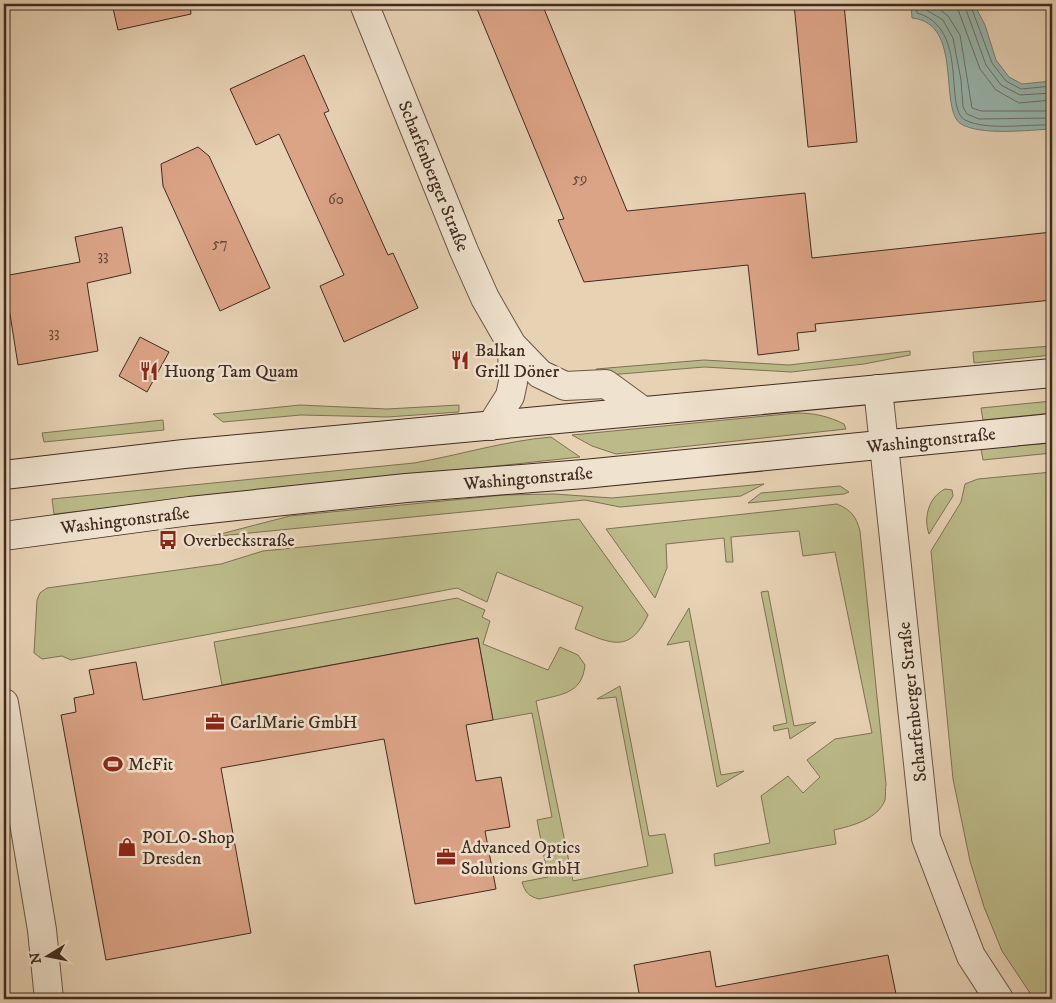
<svg xmlns="http://www.w3.org/2000/svg" width="1056" height="1003" viewBox="0 0 1056 1003" font-family="'IM FELL DW Pica',serif">
<rect width="100%" height="100%" fill="#e7d2b4"/>
<filter id="stains"><feTurbulence type="fractalNoise" baseFrequency=".004" numOctaves="4"/><feColorMatrix values="0 0 0 0 .2 0 0 0 0 .09 0 0 0 0 .02 0 0 0 .5 -.17"/></filter>
<radialGradient id="worn" r=".72"><stop offset=".6" stop-color="#630" stop-opacity="0"/><stop offset="1" stop-color="#630" stop-opacity=".3"/></radialGradient>
<path fill="#bcba89" stroke="#7e7254" d="M 1052,346 L 1052,355 L 974,363 L 973,352 Z
M 910,351 L 910,355 L 864,364 L 791,372 L 704,367 L 597,376 L 596,369 L 704,360 L 789,365 Z
M 1052,401 L 1052,413 L 983,420 L 981,408 Z
M 300,405 L 387,409 L 459,405 L 459,412 L 387,417 L 301,415 L 223,422 L 213,414 Z
M 796,413 C 814,413 828,416 844,424 L 846,429 L 616,454 L 592,446 L 572,435 Z
M 163,420 L 164,430 L 44,442 L 42,433 Z
M 551,437 L 580,457 L 54,514 L 52,499 L 414,463 C 460,455 504,441 551,437 Z
M 1052,443 L 1052,453 L 983,460 L 981,449 Z
M 1052,472 L 1052,999 L 1034,999 L 1002,951 L 984,907 L 970,861 L 953,779 L 931,551 L 961,502 L 965,484 L 978,479 Z
M 764,484 L 741,496 L 620,507 L 585,500 L 209,537 L 290,516 L 504,495 L 554,494 L 612,498 Z
M 840,486 L 849,492 L 844,494 L 748,503 L 761,493 Z
M 945,489 L 952,490 L 953,496 L 929,534 C 923,517 929,497 945,489 Z
M 837,504 C 851,510 856,516 860,531 L 886,784 C 885,788 886,795 885,800 C 878,819 852,826 834,830 L 836,844 L 715,866 L 714,854 L 770,843 L 761,796 L 788,776 L 803,793 L 820,777 L 807,760 L 835,739 L 872,733 L 835,552 L 803,556 L 799,531 L 731,537 L 733,562 L 726,562 L 724,538 L 666,544 L 667,568 L 655,598 L 606,529 Z
M 579,519 L 648,615 C 629,656 609,642 575,629 L 583,607 L 497,572 L 487,602 L 457,588 L 71,660 L 62,656 L 42,659 L 34,653 L 37,600 L 40,593 L 47,588 L 221,564 L 263,551 Z
M 768,591 L 794,726 L 816,722 L 790,739 L 788,728 L 774,731 L 773,726 L 787,723 L 761,592 Z
M 457,598 L 485,610 L 482,617 L 490,621 L 483,644 L 548,670 L 560,647 L 578,655 L 585,665 C 582,695 560,694 536,701 L 573,881 L 648,866 L 616,697 L 597,699 L 620,686 L 649,836 L 665,834 L 673,873 L 539,899 C 528,896 525,892 522,882 L 548,877 L 537,820 L 552,817 L 532,713 L 493,720 L 478,638 L 222,685 L 214,642 Z
M 689,608 L 721,775 L 744,771 L 717,787 L 689,641 L 667,645 Z"/>
<path fill="#97b7b0" stroke="#747f76" d="M 911,4 L 974,4 L 985,25 L 996,60 L 1009,77 L 1022,84 L 1052,81 L 1052,129 C 1028,130 982,136 961,124 C 938,109 964,23 912,18 Z"/>
<g fill="none" stroke-linecap="round" stroke-linejoin="round">
<path stroke="#6c7168" stroke-width="1" d="M 916,4 L 917,13 C 970,28 943,108 965,120 C 986,131 1028,124 1052,125
M 922,4 L 923,8 L 943,20 L 953,38 L 961,80 L 963,107 L 967,114 L 979,119 L 1052,118
M 933,4 L 948,16 L 960,35 L 972,108 L 981,111 L 1052,111
M 956,4 L 980,69 L 996,90 L 1019,103 L 1052,100
M 964,4 L 986,65 L 1001,85 L 1020,95 L 1052,93
M 970,4 L 992,63 L 1006,81 L 1021,89 L 1052,86"/>
</g>
<path fill="#dca487" stroke="#402b20" d="M 112,4 L 190,4 L 191,14 L 118,30 Z
M 475,4 L 542,4 L 627,211 L 805,193 L 812,258 L 1052,232 L 1052,300 L 815,324 L 816,331 L 797,333 L 799,350 L 758,355 L 748,265 L 584,282 L 558,220 L 564,219 Z
M 794,4 L 844,4 L 857,142 L 808,147 Z
M 304,55 L 329,111 L 324,113 L 388,255 L 393,253 L 418,308 L 344,342 L 320,286 L 344,275 L 279,134 L 256,145 L 230,89 Z
M 198,147 L 209,156 L 270,288 L 220,311 L 163,186 L 161,164 Z
M 122,227 L 131,273 L 87,283 L 98,351 L 18,365 L 4,276 L 80,262 L 75,237 Z
M 140,337 L 169,352 L 147,392 L 119,376 Z
M 478,638 L 493,720 L 466,725 L 476,781 L 501,777 L 510,827 L 485,831 L 496,889 L 415,904 L 384,739 L 221,768 L 251,933 L 106,960 L 61,715 L 76,712 L 74,698 L 94,694 L 89,670 L 136,662 L 143,700 Z
M 710,951 L 716,987 L 888,955 L 897,999 L 640,999 L 634,965 Z"/>
<g fill="none" stroke-linecap="round" stroke-linejoin="round">
<g stroke="#6a5545" stroke-width="30">
<path id="street" d="M 364,4 L 464,251 L 485,298 L 512,345 L 540,374 L 565,386 L 606,384 L 643,411
M 878,389 L 926,838 L 971,956 L 999,999
M 491,426 L 510,396 L 513,382 L 512,345
M 4,703 L 42,930 L 49,999"/>
</g>
<g stroke="#402b20" stroke-width="30">
<path id="secondary" d="M 4,475 L 184,454 L 1052,373
M 4,536 L 190,511 L 406,488 L 584,474 L 1052,428"/>
</g>
<use href="#street" stroke="#efe2ce" stroke-width="28"/>
<use href="#secondary" stroke="#efe2ce" stroke-width="28"/>
</g>
<defs>
<g id="restaurant-bare" transform="scale(1.5)"><path d="M-5-6h1v4h1v-4h1v4h1v-4h1v5L-1.5 .5V6h-2V.5L-5-1ZM5-6V6H3V1.5H1.5Q1.5-4 5-6Z" fill="#8f2418" stroke="#efe2ce" stroke-width="2.5" paint-order="stroke"/></g>
<g id="bus-bare" transform="scale(1.5)"><path d="M-5-6H5V4H4V6H2V4H-2V6H-4V4H-5ZM-3.5-4V0h7V-4ZM-3.5 1.2v1.5H-2V1.2ZM2 1.2v1.5H3.5V1.2Z" fill="#8f2418" stroke="#efe2ce" stroke-width="2.5" paint-order="stroke"/></g>
<g id="office-bare" transform="scale(1.5)"><path d="M-6-3h4V-5.5h4V-3h4V5H-6ZM-1-4.5V-3h2v-1.5ZM-6 0V1H6V0Z" fill="#8f2418" stroke="#efe2ce" stroke-width="2.5" paint-order="stroke"/></g>
<g id="stadium-bare" transform="scale(1.5)"><path d="M0-5a6.5 5 0 1 0 0 10a6.5 5 0 1 0 0-10ZM-3.5-1.8h7v3.6h-7Z" fill="#8f2418" stroke="#efe2ce" stroke-width="2.5" paint-order="stroke"/></g>
<g id="shop-bare" transform="scale(1.5)"><path d="M-5-2.5h2.3a2.7 3.5 0 0 1 5.4 0H5L5.5 6h-11ZM-1.5-2.5h3a1.5 2.3 0 0 0-3 0Z" fill="#8f2418" stroke="#efe2ce" stroke-width="2.5" paint-order="stroke"/></g>
</defs>
<g fill-rule="evenodd">
<use href="#restaurant-bare" x="460" y="360"/>
<use href="#restaurant-bare" x="149" y="371"/>
<use href="#bus-bare" x="168" y="540"/>
<use href="#office-bare" x="215" y="722"/>
<use href="#stadium-bare" x="113" y="764"/>
<use href="#shop-bare" x="127" y="847"/>
<use href="#office-bare" x="446" y="857"/>
</g>
<g text-anchor="middle" stroke-width="5" stroke-linejoin="round" paint-order="stroke">
<g font-size="15" fill="#67493a">
<text x="580" y="183">59</text>
<text x="336" y="204">60</text>
<text x="220" y="248">57</text>
<text x="103" y="260">33</text>
<text x="54" y="337">33</text>
</g>
<g font-size="18" fill="#402b20" stroke="#efe2ce">
<text transform="translate(434 176) rotate(68)" y="6">Scharfenberger Straße</text>
<text transform="translate(931 440) rotate(-6)" y="6">Washingtonstraße</text>
<text transform="translate(528 478) rotate(-5)" y="6">Washingtonstraße</text>
<text transform="translate(125 520) rotate(-7)" y="6">Washingtonstraße</text>
<text transform="translate(912 702) rotate(-96)" y="6">Scharfenberger Straße</text>
</g>
<g font-size="18" fill="#402b20" stroke="#efe2ce" text-anchor="start">
<text x="475" y="356">Balkan<tspan x="475" dy="21">Grill Döner</tspan></text>
<text x="164" y="377">Huong Tam Quam</text>
<text x="183" y="546">Overbeckstraße</text>
<text x="230" y="728">CarlMarie GmbH</text>
<text x="128" y="770">McFit</text>
<text x="142" y="843">POLO-Shop<tspan x="142" dy="21">Dresden</tspan></text>
<text x="461" y="853">Advanced Optics<tspan x="461" dy="21">Solutions GmbH</tspan></text>
</g>
</g>
<rect width="1056" height="1003" fill="none" stroke="#e7d2b4" stroke-width="20"/>
<rect x="5" y="5" width="1046" height="993" fill="none" stroke="#402b20" stroke-width="2.5"/>
<rect x="10" y="10" width="1036" height="983" fill="none" stroke="#402b20"/>
<g transform="translate(48 956) rotate(260)" stroke="#efe2ce" stroke-width="4" paint-order="stroke">
<path d="M0-4L9 19L0 12L-9 19Z" fill="#402b20"/>
<text y="-8" font-size="14" font-weight="bold" text-anchor="middle" fill="#402b20">N</text>
</g>
<rect width="100%" height="100%" filter="url(#stains)"/>
<rect width="100%" height="100%" fill="url(#worn)"/>
</svg>
